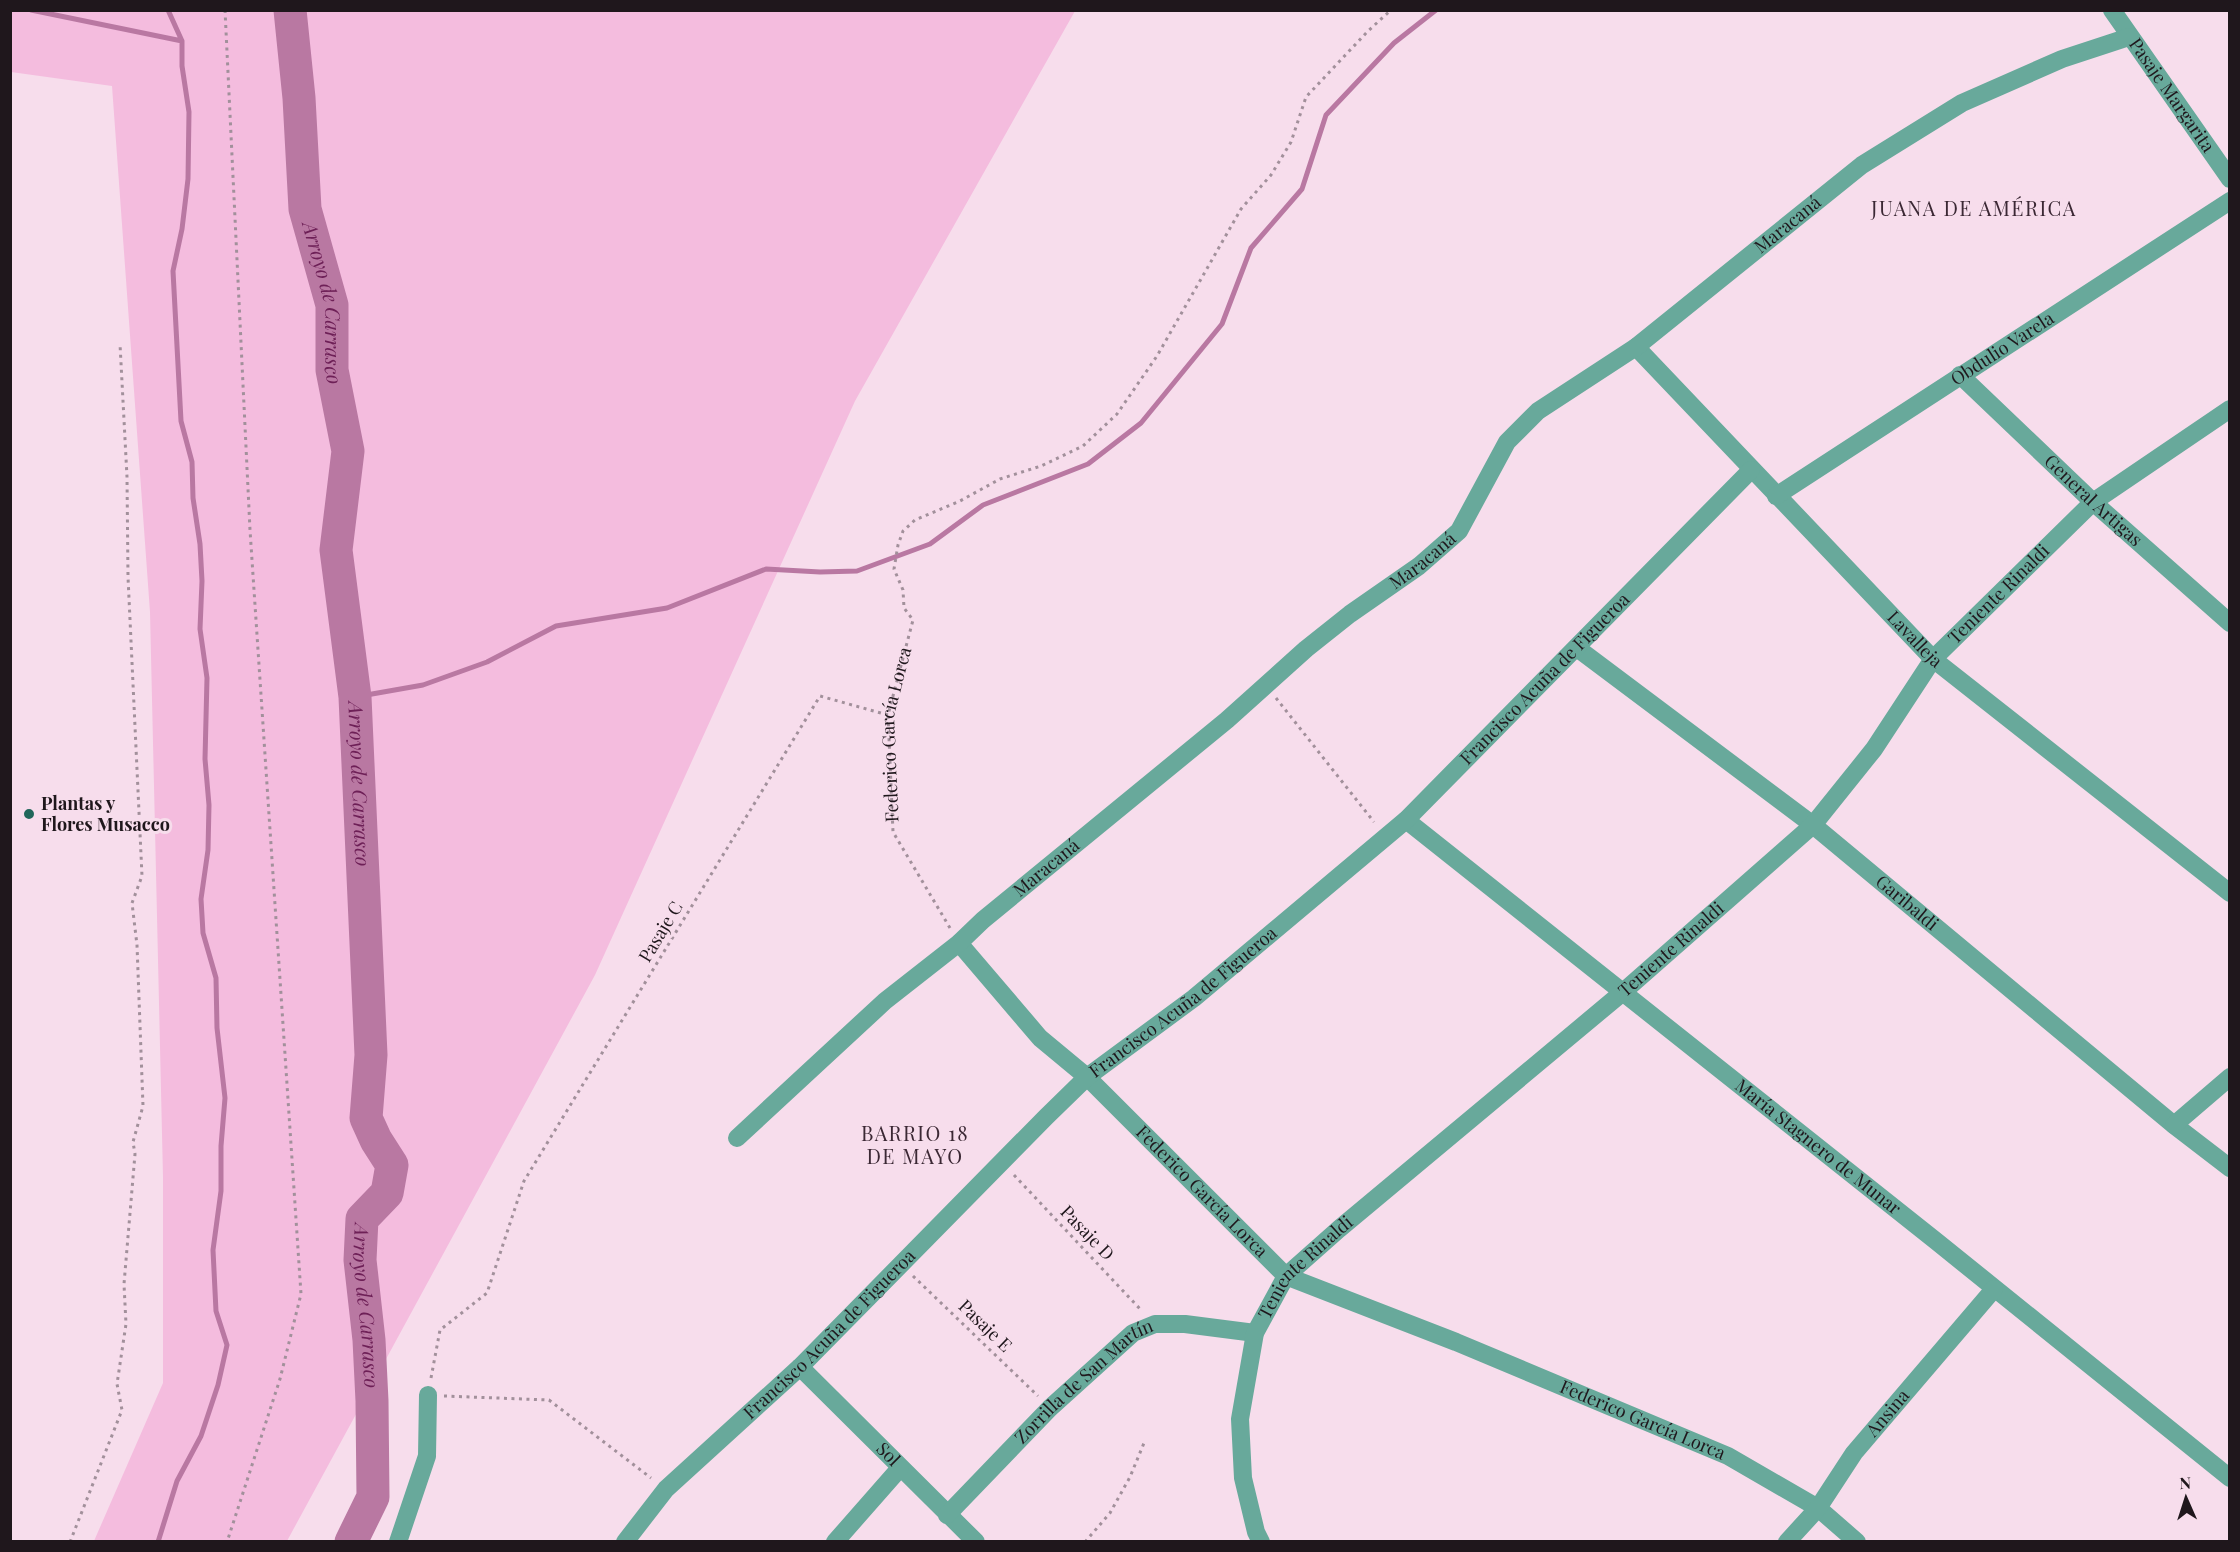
<svg xmlns="http://www.w3.org/2000/svg" width="2240" height="1552" viewBox="0 0 2240 1552" font-family="'Playfair Display',serif">
<rect width="100%" height="100%" fill="#f7ddec"/>
<path fill="#f4bcde" d="M 11,10 L 1075,11 L 855,401 L 595,975 L 287,1541 L 94,1541 L 163,1383 L 163,1177 L 150,612 L 112,86 L 11,72 Z"/>
<g fill="none" stroke-linecap="round" stroke-linejoin="round">
<path stroke="#b978a2" stroke-width="5" d="M 31,10 L 182,41
M 355,697 L 423,685 L 487,662 L 556,626 L 667,608 L 766,569 L 820,572 L 857,571 L 930,544 L 983,505 L 1088,464 L 1141,423 L 1222,324 L 1251,248 L 1302,189 L 1326,115 L 1394,43 L 1436,10
M 158,1542 L 177,1481 L 201,1436 L 218,1385 L 227,1345 L 216,1311 L 213,1250 L 221,1191 L 221,1146 L 225,1098 L 217,1028 L 216,978 L 203,933 L 201,899 L 208,850 L 209,805 L 205,759 L 207,678 L 200,629 L 202,581 L 200,544 L 193,498 L 192,462 L 181,421 L 173,271 L 182,229 L 188,179 L 189,112 L 182,66 L 182,41 L 168,10"/>
<path stroke="#b978a2" stroke-width="33" id="s1" d="M 290,10 L 299,98 L 305,209 L 332,305 L 332,370 L 348,451 L 336,550 L 355,697 L 371,1055 L 366,1118 L 376,1140 L 392,1165 L 387,1193 L 362,1219 L 360,1260 L 369,1340 L 372,1401 L 373,1497 L 351,1542"/>
<g stroke="#a2909b" stroke-width="3" stroke-dasharray="3 4.5" stroke-linecap="butt">
<path d="M 225,10 L 250,530 L 301,1294 L 280,1379 L 227,1542"/>
<path d="M 1276,698 L 1374,822"/>
<path id="s2" d="M 950,928 L 893,832 L 888,715 L 913,620 L 904,608 L 903,590 L 894,569 L 898,545 L 903,531 L 915,520 L 960,501 L 1000,479 L 1041,466 L 1083,446 L 1117,414 L 1157,356 L 1241,209 L 1271,175 L 1291,142 L 1306,97 L 1368,31 L 1391,10"/>
<path d="M 1014,1175 L 1141,1310"/>
<path d="M 913,1276 L 1038,1396"/>
<path d="M 431,1378 L 440,1330 L 487,1293 L 524,1181 L 820,696 L 888,715"/>
<path d="M 444,1396 L 549,1400 L 651,1478"/>
<path d="M 70,1542 L 122,1410 L 117,1384 L 126,1324 L 124,1284 L 135,1154 L 133,1142 L 143,1106 L 137,945 L 132,903 L 142,876 L 128,577 L 127,477 L 120,344"/>
<path d="M 1085,1542 L 1110,1513 L 1130,1477 L 1144,1443"/>
</g>
<g stroke="#68a99b" stroke-width="18">
<path id="s3" d="M 2112,10 L 2230,179"/>
<path id="s4" d="M 1636,347 L 1933,659 L 2230,893"/>
<path id="s5" d="M 1960,375 L 2093,502 L 2230,623"/>
<path id="s6" d="M 1776,496 L 2230,201"/>
<path id="s7" d="M 1577,648 L 1813,825 L 2174,1125 L 2230,1168"/>
<path id="s8" d="M 1406,820 L 1936,1241 L 2230,1478"/>
<path id="s9" d="M 959,943 L 1040,1038 L 1087,1077 L 1286,1276 L 1456,1342 L 1728,1456 L 1818,1508 L 1857,1542"/>
<path d="M 2174,1125 L 2230,1077"/>
<path id="s10" d="M 737,1138 L 885,1001 L 959,943 L 983,920 L 1227,720 L 1306,649 L 1350,614 L 1419,566 L 1459,531 L 1507,442 L 1538,411 L 1636,347 L 1862,165 L 1962,103 L 2062,59 L 2129,37"/>
<path id="s11" d="M 800,1367 L 976,1542"/>
<path id="s12" d="M 947,1515 L 1050,1408 L 1133,1333 L 1155,1324 L 1185,1324 L 1255,1333"/>
<path d="M 398,1542 L 427,1456 L 428,1395"/>
<path id="s13" d="M 625,1542 L 666,1489 L 800,1367 L 1046,1117 L 1087,1077 L 1194,998 L 1406,820 L 1751,470"/>
<path d="M 835,1542 L 900,1468"/>
<path id="s14" d="M 1261,1542 L 1256,1532 L 1243,1478 L 1240,1419 L 1255,1333 L 1286,1276 L 1339,1229 L 1623,992 L 1813,825 L 1874,749 L 1933,659 L 2093,502 L 2230,409"/>
<path id="s15" d="M 1787,1542 L 1818,1508 L 1854,1453 L 1994,1289"/>
</g>
</g>
<circle fill="#20665a" stroke="#f7ddec" stroke-width="2" cx="29" cy="814" r="6"/>
<g text-anchor="middle" stroke-width="6" stroke-linejoin="round" paint-order="stroke">
<g font-size="18" fill="#1f171c" stroke="#f7ddec">
<text dy="6" stroke="none"><textPath href="#s3" startOffset="104">Pasaje Margarita</textPath></text>
<text dy="6" stroke="none"><textPath href="#s10" startOffset="1401">Maracaná</textPath></text>
<text dy="6" stroke="none"><textPath href="#s6" startOffset="270">Obdulio Varela</textPath></text>
<text dy="6" stroke="none"><textPath href="#s5" startOffset="183">General Artigas</textPath></text>
<text dy="6" stroke="none"><textPath href="#s10" startOffset="897">Maracaná</textPath></text>
<text dy="6" stroke="none"><textPath href="#s14" startOffset="1269">Teniente Rinaldi</textPath></text>
<text dy="6" stroke="none"><textPath href="#s4" startOffset="404">Lavalleja</textPath></text>
<text dy="6" stroke="none"><textPath href="#s13" startOffset="1264">Francisco Acuña de Figueroa</textPath></text>
<text dy="6" stroke="none"><textPath href="#s2" startOffset="210">Federico García Lorca</textPath></text>
<text dy="6" stroke="none"><textPath href="#s10" startOffset="411">Maracaná</textPath></text>
<text dy="6" stroke="none"><textPath href="#s7" startOffset="417">Garibaldi</textPath></text>
<text transform="translate(661 932) rotate(-59)" y="6">Pasaje C</text>
<text dy="6" stroke="none"><textPath href="#s14" startOffset="783">Teniente Rinaldi</textPath></text>
<text dy="6" stroke="none"><textPath href="#s13" startOffset="778">Francisco Acuña de Figueroa</textPath></text>
<text dy="6" stroke="none"><textPath href="#s8" startOffset="526">María Stagnero de Munar</textPath></text>
<text dy="6" stroke="none"><textPath href="#s9" startOffset="348">Federico García Lorca</textPath></text>
<text transform="translate(1087 1233) rotate(46)" y="6">Pasaje D</text>
<text dy="6" stroke="none"><textPath href="#s14" startOffset="297">Teniente Rinaldi</textPath></text>
<text transform="translate(985 1326) rotate(44)" y="6">Pasaje E</text>
<text dy="6" stroke="none"><textPath href="#s13" startOffset="292">Francisco Acuña de Figueroa</textPath></text>
<text dy="6" stroke="none"><textPath href="#s12" startOffset="192">Zorrilla de San Martín</textPath></text>
<text dy="6" stroke="none"><textPath href="#s15" startOffset="164">Ansina</textPath></text>
<text dy="6" stroke="none"><textPath href="#s9" startOffset="852">Federico García Lorca</textPath></text>
<text dy="6" stroke="none"><textPath href="#s11" startOffset="124">Sol</textPath></text>
</g>
<g font-size="18" font-weight="bold" fill="#1f171c" stroke="#f7ddec" text-anchor="start">
<text x="41" y="810">Plantas y<tspan x="41" dy="21">Flores Musacco</tspan></text>
</g>
<g font-size="20" letter-spacing="1.5" fill="#3b2834" stroke="#f7ddec">
<text x="1974" y="216">JUANA DE AMÉRICA</text>
<text x="915" y="1141">BARRIO 18<tspan x="915" dy="23">DE MAYO</tspan></text>
</g>
<g font-size="20" font-style="italic" fill="#6e2057" stroke="#f7ddec">
<text dy="7" stroke="none"><textPath href="#s1" startOffset="296">Arroyo de Carrasco</textPath></text>
<text dy="7" stroke="none"><textPath href="#s1" startOffset="782">Arroyo de Carrasco</textPath></text>
<text dy="7" stroke="none"><textPath href="#s1" startOffset="1322">Arroyo de Carrasco</textPath></text>
</g>
</g>
<rect width="2240" height="1552" fill="none" stroke="#1f171c" stroke-width="24"/>
<g transform="translate(2186 1498) rotate(357)" stroke="#f7ddec" stroke-width="4.5" paint-order="stroke">
<path d="M0-4.5L10 22L0 15L-10 22Z" fill="#1f171c"/>
<text y="-9" font-size="16" font-weight="bold" text-anchor="middle" fill="#1f171c">N</text>
</g>
</svg>
